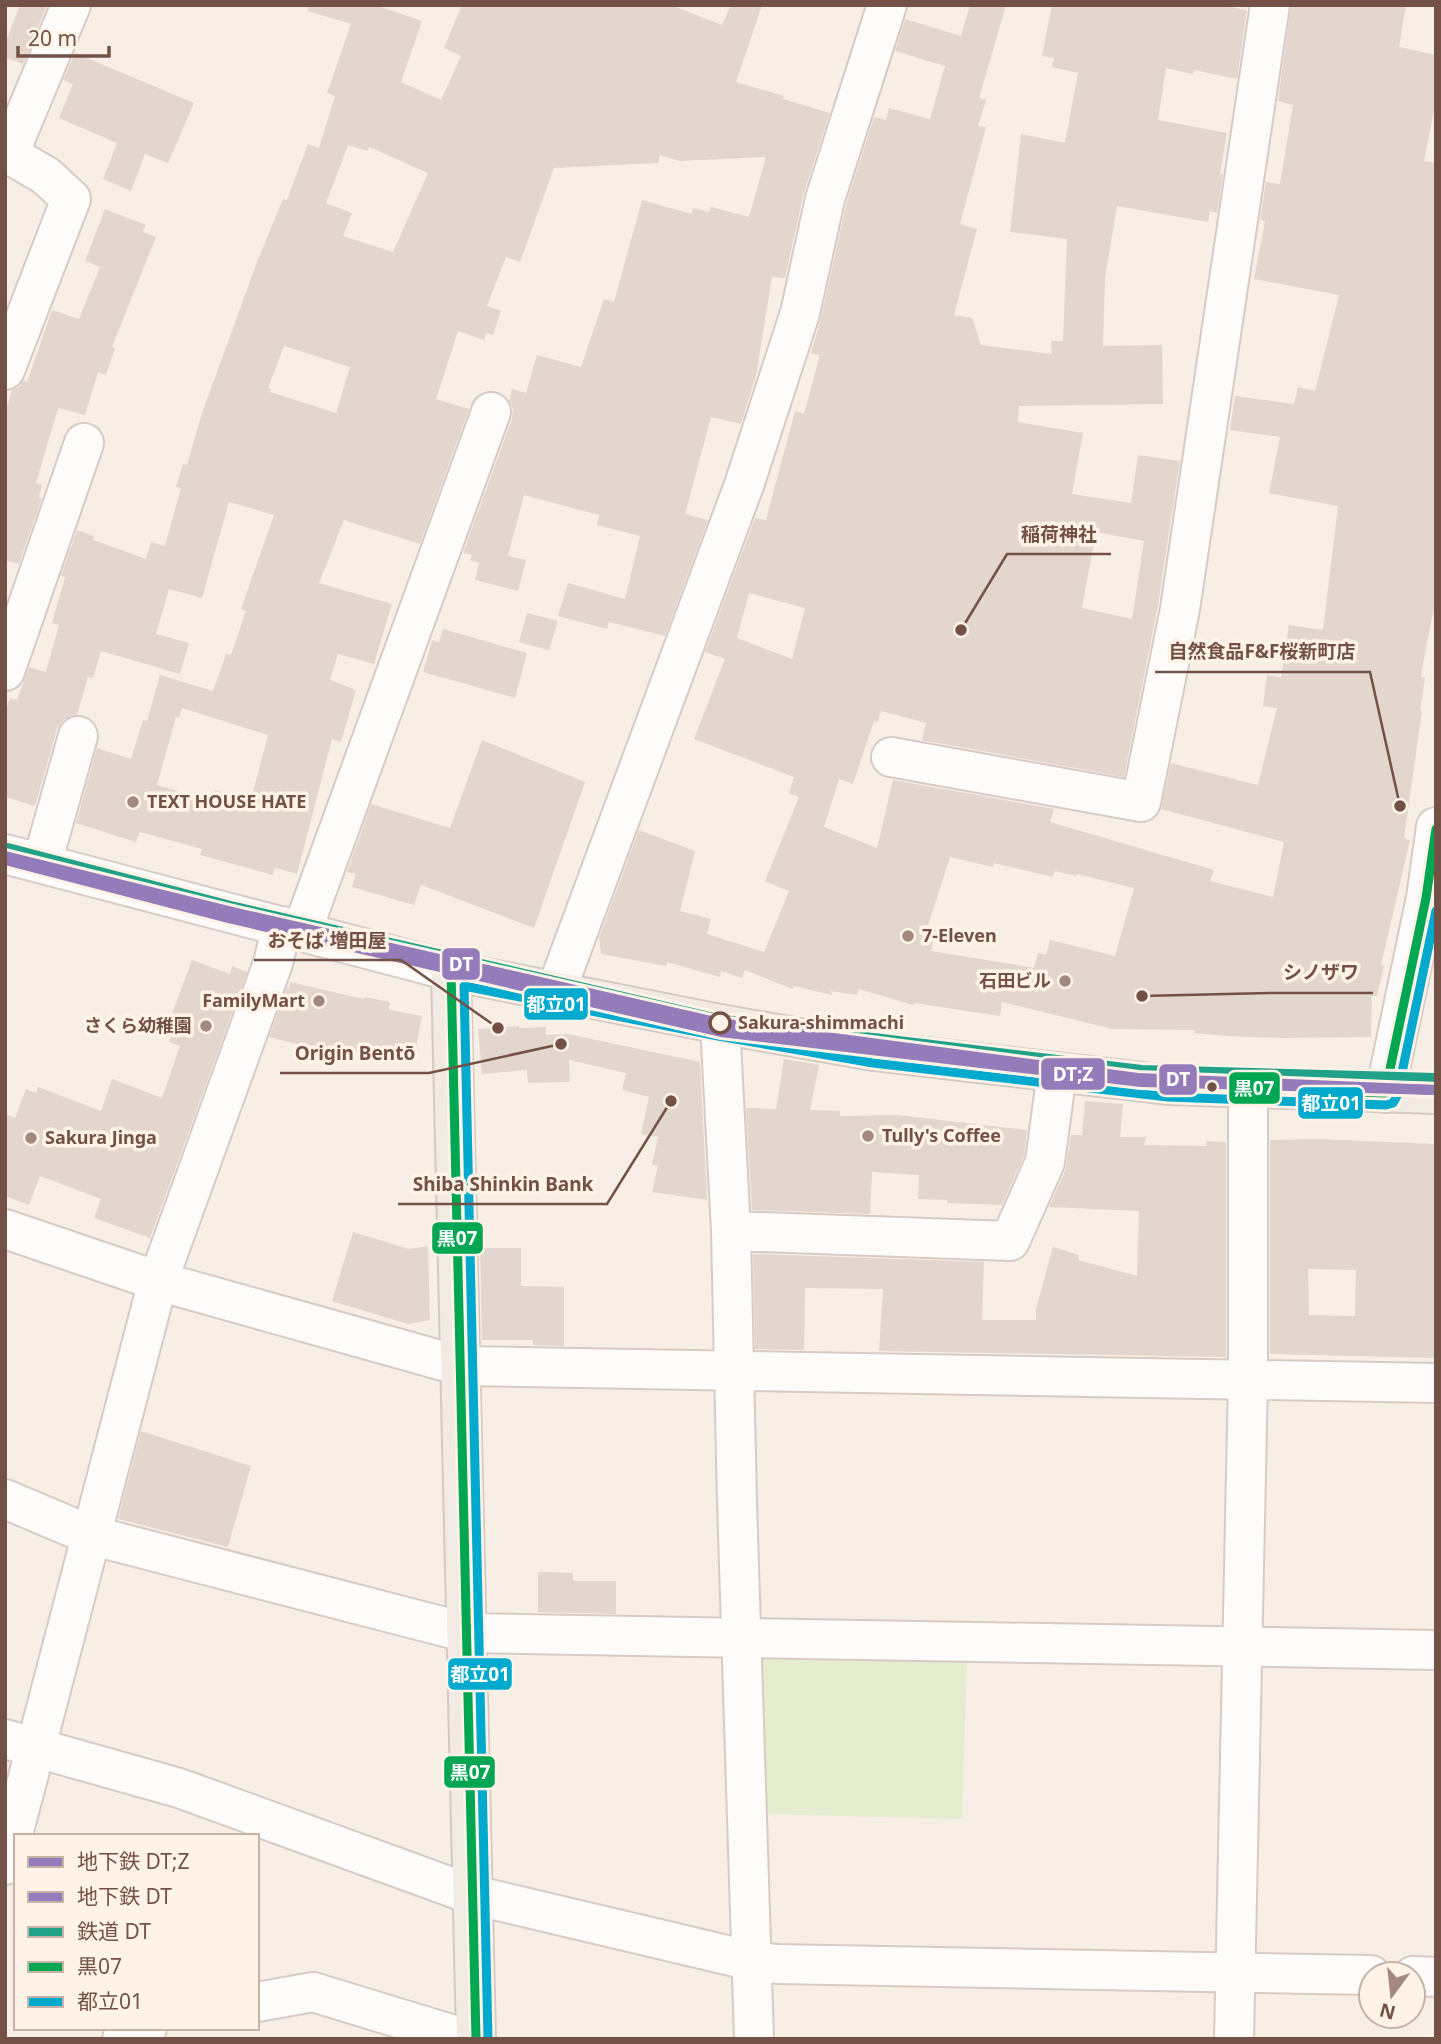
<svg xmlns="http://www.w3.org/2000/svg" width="1441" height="2044" viewBox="0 0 1441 2044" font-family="'Noto Sans','Noto Sans JP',sans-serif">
<rect width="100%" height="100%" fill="#f7eee6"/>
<path fill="#e5ecd0" d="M 764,1648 L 967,1656 L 962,1819 L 759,1814 L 752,1663 Z"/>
<path fill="#e3d6ce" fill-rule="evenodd" d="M 20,5 L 47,5 L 23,64 L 5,57 L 5,44 Z
M 309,5 L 375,5 L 422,21 L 401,82 L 441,100 L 461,56 L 444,48 L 462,5 L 671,5 L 722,25 L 731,5 L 762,5 L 736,82 L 784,96 L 783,99 L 830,113 L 804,192 L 785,278 L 772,277 L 756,376 L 741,424 L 711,417 L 685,514 L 708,520 L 665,636 L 609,622 L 607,629 L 558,616 L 568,583 L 625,599 L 640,536 L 597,525 L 599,515 L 524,495 L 508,556 L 526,560 L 518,591 L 475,580 L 479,563 L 470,560 L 472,555 L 463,553 L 512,419 L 513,409 L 509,401 L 512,389 L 526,393 L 537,355 L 581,367 L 604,299 L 614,302 L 642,200 L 692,214 L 693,208 L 709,212 L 711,207 L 749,217 L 766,157 L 680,161 L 660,155 L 658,163 L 554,168 L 520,262 L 506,257 L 487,306 L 501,311 L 493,335 L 486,333 L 484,340 L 458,331 L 436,399 L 469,409 L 420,544 L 344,520 L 319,583 L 392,604 L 374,664 L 338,654 L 330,680 L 356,690 L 341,742 L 332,739 L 297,874 L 275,868 L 273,875 L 200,855 L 202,849 L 140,832 L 136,842 L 76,823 L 97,748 L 131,759 L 143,720 L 147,721 L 160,675 L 213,691 L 226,654 L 231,655 L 246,611 L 241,609 L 274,515 L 229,502 L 202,598 L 169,589 L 156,634 L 189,643 L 180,674 L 101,651 L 93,678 L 88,677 L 77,715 L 63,720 L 57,729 L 35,806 L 5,797 L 5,712 L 10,698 L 17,700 L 29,667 L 46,672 L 59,625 L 52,623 L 65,577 L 61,576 L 77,530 L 94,536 L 93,540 L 146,559 L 151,542 L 165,546 L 181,488 L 176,487 L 183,464 L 187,465 L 202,413 L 257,262 L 283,199 L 287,200 L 308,144 L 319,148 L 335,96 L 327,93 L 351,24 L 308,11 ZM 348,145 L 368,151 L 369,147 L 428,173 L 393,252 L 343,236 L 352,213 L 326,203 ZM 284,346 L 350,367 L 336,413 L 270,392 L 271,389 L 268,388 ZM 182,708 L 268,735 L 251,800 L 215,790 L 211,801 L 157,785 L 176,717 L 179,718 Z
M 970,5 L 1006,5 L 979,98 L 986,100 L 978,126 L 986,127 L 960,224 L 977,229 L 954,315 L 972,318 L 981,345 L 1052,354 L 1051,341 L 1063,341 L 1067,239 L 1010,232 L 1021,134 L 1065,143 L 1078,73 L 1052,67 L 1054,58 L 1042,56 L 1052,5 L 1218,5 L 1247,10 L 1237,79 L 1194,70 L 1193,74 L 1166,68 L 1158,120 L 1227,133 L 1220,174 L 1223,174 L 1217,213 L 1210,211 L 1208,222 L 1117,206 L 1105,278 L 1103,346 L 1162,345 L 1163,404 L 1019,406 L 1018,422 L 1083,433 L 1072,494 L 1131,503 L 1138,455 L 1180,461 L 1158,605 L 1124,777 L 922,740 L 926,723 L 881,711 L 878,722 L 874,721 L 853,784 L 839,779 L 824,827 L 877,848 L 893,780 L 1054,809 L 1050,822 L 1214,870 L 1210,881 L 1273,897 L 1284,842 L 1161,809 L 1171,763 L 1258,785 L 1277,708 L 1263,706 L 1267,675 L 1281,677 L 1289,625 L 1323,630 L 1338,506 L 1269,493 L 1280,437 L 1230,430 L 1235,396 L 1294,404 L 1298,387 L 1315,391 L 1339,295 L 1254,279 L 1265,221 L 1260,220 L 1266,182 L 1280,184 L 1293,105 L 1278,101 L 1291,5 L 1406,5 L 1399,47 L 1436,55 L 1436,101 L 1424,161 L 1436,163 L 1436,598 L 1425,653 L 1421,677 L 1425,678 L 1420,711 L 1422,711 L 1404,838 L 1410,840 L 1381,965 L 1384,966 L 1377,996 L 1372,996 L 1371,1037 L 1282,1038 L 1226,1036 L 1194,1033 L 1195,1030 L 1113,1029 L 1002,1002 L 1000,1016 L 914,1003 L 913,1005 L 859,989 L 857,995 L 831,991 L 832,995 L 794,986 L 792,989 L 745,970 L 742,978 L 721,971 L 720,977 L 667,962 L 666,966 L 601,954 L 599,938 L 639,830 L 695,851 L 680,911 L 711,919 L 707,934 L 764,952 L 789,891 L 765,881 L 799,797 L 789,793 L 794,777 L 694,739 L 725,659 L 705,652 L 755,518 L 766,520 L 795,411 L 804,414 L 820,355 L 811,353 L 821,318 L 846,205 L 874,117 L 886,120 L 889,108 L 930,119 L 945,66 L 895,51 L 905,19 L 961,36 ZM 1096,532 L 1144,541 L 1132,619 L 1082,608 ZM 749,593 L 805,608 L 792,659 L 737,638 ZM 950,857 L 993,867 L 994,863 L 1053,877 L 1055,871 L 1076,876 L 1077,874 L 1134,888 L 1115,956 L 1050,940 L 1046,955 L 1038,953 L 1034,968 L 931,951 L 937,930 L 928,926 Z
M 75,53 L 194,103 L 168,163 L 145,154 L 131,191 L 103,179 L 117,143 L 59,118 L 73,84 L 63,80 Z
M 105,209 L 146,225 L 143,232 L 156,237 L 112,347 L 115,348 L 106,375 L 98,372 L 85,415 L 58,408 L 36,483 L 42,485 L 39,497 L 42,498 L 19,564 L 5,560 L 5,413 L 12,390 L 19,387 L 23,381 L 27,382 L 52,310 L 79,319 L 100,267 L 85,261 Z
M 527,613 L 558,621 L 549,650 L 519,642 Z
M 443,629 L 527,653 L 515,698 L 423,672 L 432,640 L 439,642 Z
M 482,740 L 585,782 L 534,928 L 421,885 L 414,905 L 352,887 L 356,874 L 347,872 L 371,804 L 450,828 Z
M 192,960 L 230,974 L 232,966 L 247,972 L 150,1238 L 94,1218 L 101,1199 L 40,1176 L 29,1205 L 5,1196 L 5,1114 L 15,1118 L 26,1089 L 36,1093 L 38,1087 L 101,1111 L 112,1079 L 162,1098 L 180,1046 L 169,1042 L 177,1022 L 170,1019 Z
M 290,982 L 364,999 L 365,997 L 390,1002 L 389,1010 L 422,1016 L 413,1063 L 346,1050 L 344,1056 L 269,1037 L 287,987 L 289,988 Z
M 519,1026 L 519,1028 L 546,1027 L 546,1035 L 568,1034 L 700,1062 L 707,1200 L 652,1192 L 658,1166 L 652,1165 L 658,1137 L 641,1134 L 649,1097 L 622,1090 L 626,1073 L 569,1060 L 570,1082 L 528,1083 L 527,1070 L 482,1074 L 478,1029 Z
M 784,1059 L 819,1065 L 810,1110 L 840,1111 L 840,1116 L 897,1115 L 1027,1130 L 1024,1156 L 1002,1205 L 947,1203 L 947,1200 L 918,1199 L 919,1175 L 872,1172 L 870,1214 L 752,1210 L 746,1108 L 776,1109 Z
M 1085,1101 L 1123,1104 L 1120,1137 L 1146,1137 L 1144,1145 L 1206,1146 L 1206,1141 L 1226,1142 L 1226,1357 L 879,1351 L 883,1289 L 805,1288 L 804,1350 L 755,1349 L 753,1254 L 984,1262 L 982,1320 L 1036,1320 L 1036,1309 L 1053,1247 L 1079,1255 L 1078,1260 L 1137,1276 L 1139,1211 L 1049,1207 L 1065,1171 L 1071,1135 L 1082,1135 Z
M 1318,1139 L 1436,1144 L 1436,1358 L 1270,1354 L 1270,1140 ZM 1308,1269 L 1356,1270 L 1355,1316 L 1309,1315 Z
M 353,1232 L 409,1249 L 428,1246 L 430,1320 L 408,1324 L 332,1301 Z
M 480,1248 L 521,1248 L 521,1286 L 564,1287 L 564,1346 L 533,1345 L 533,1340 L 482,1340 Z
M 141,1431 L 251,1466 L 228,1547 L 118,1519 Z
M 538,1572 L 573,1573 L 573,1581 L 616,1581 L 616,1614 L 538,1612 Z"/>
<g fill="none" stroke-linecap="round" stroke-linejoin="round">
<g stroke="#d8cbc5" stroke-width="42">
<path id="minor" d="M 5,370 L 71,199 L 46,176 L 9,154 L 71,5
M 5,671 L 84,443
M 891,757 L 1141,802 L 1180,609 L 1270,5
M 5,854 L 451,971
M 42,863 L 78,736
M 302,931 L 491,412
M 556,991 L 744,485 L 800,313 L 825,199 L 887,5
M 720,1024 L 731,1231 L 737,1502 L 754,2039
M 1385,1093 L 1426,898 L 1436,827
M 5,1229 L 158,1281 L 461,1366 L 1436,1383
M 731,1231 L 1010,1241 L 1045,1162 L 1057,1072
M 5,1499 L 90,1535 L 468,1633 L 1436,1650
M 5,1739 L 179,1788 L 473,1895 L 752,1961 L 777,1964 L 1371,1975
M 5,1865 L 158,1281 L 273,963 L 282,926
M 1413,1976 L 1436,1977
M 257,2002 L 313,1992 L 467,2039
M 122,2039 L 147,2028
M 1234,2039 L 1248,1379 L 1248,1089"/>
</g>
<g stroke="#d5c9c3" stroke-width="42">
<path id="major" d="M 476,2039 L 451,971 L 720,1024 L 874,1051 L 1169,1085 L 1436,1094"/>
</g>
<use href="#minor" stroke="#fefcfb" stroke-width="38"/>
<use href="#major" stroke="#f2ebe3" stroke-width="38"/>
<g stroke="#fff3e7" stroke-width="14">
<path id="bus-1" d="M 451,971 L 476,2039
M 451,971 L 720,1024 L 874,1051 L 1169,1085 L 1385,1093
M 1385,1093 L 1426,898 L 1436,829"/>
</g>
<g stroke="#fff3e7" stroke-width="14">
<path id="bus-2" d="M 488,2039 L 464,986 L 718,1036 L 873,1063 L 1168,1097 L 1386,1105 L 1393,1103 L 1397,1096 L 1436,911"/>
</g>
<use href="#bus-1" stroke="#00a651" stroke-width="9"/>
<use href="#bus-2" stroke="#00a9ce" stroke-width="9"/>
<g stroke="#fff3e7" stroke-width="16">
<path id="rail-1" d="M 8,848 L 231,906 L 723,1020 L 1142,1070 L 1436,1078"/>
</g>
<use href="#rail-1" stroke="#20a288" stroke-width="10"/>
<g stroke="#fff3e7" stroke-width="16">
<path id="metro-1" d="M 5,860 L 228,918 L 721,1032 L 1141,1082 L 1436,1090"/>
</g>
<g stroke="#fff3e7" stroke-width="16">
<path id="metro-2" d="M 5,856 L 237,913 L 720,1023 L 1138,1078 L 1436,1090"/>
</g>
<use href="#metro-1" stroke="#937cb9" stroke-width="10"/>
<use href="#metro-2" stroke="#937cb9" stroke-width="10"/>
</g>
<g fill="#a2887e" stroke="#fff3e7" stroke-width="2.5">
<circle cx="133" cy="802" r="7"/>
<circle cx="908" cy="936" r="7"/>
<circle cx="1065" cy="981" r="7"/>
<circle cx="319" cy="1001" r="7"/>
<circle cx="206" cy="1026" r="7"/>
<circle cx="868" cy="1136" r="7"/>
<circle cx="31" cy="1138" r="7"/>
</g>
<circle fill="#fff3e7" stroke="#745146" stroke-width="3.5" cx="720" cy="1023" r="10"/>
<circle fill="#745146" stroke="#fff3e7" stroke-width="2.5" cx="1212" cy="1087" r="6"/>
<g text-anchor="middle" stroke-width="7" stroke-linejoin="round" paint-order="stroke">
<g font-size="18" font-weight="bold" fill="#745146" stroke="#fff3e7" text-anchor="start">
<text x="147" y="808">TEXT HOUSE HATE</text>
<text x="922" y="942">7-Eleven</text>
<text x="1051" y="987" text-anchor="end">石田ビル</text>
<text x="305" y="1007" text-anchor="end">FamilyMart</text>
<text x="192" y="1032" text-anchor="end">さくら幼稚園</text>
<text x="882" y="1142">Tully's Coffee</text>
<text x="45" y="1144">Sakura Jinga</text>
</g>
<g font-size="18" font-weight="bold" fill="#745146" stroke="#fff3e7" text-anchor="start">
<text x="738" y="1029">Sakura-shimmachi</text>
</g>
</g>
<path fill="none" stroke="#745146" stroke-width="2.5" d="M961 630L1007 554H1111M1400 806L1370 672H1155M498 1028L401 960H254M1142 996L1269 993H1373M561 1044L429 1073H280M671 1101L607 1204H398"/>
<g fill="#745146" stroke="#fff3e7" stroke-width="2.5">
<circle cx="961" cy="630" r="7"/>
<circle cx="1400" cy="806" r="7"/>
<circle cx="498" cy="1028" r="7"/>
<circle cx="1142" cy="996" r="7"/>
<circle cx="561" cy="1044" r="7"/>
<circle cx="671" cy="1101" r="7"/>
</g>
<g font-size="19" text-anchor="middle" font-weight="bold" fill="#745146" stroke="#fff3e7" stroke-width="7" stroke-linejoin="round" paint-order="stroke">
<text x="1059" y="541">稲荷神社</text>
<text x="1262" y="658">自然食品F&amp;F桜新町店</text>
<text x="327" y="947">おそば 増田屋</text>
<text x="1321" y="979">シノザワ</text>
<text x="355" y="1060">Origin Bentō</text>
<text x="503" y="1191">Shiba Shinkin Bank</text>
</g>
<g stroke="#fff3e7" stroke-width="2.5">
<rect x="441" y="947" width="40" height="34" rx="7" fill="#937cb9"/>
<rect x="523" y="987" width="66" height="34" rx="7" fill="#00a9ce"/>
<rect x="1040" y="1057" width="66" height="34" rx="7" fill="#937cb9"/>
<rect x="1158" y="1063" width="40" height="33" rx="7" fill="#937cb9"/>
<rect x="1228" y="1071" width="53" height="34" rx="7" fill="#00a651"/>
<rect x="1297" y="1086" width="67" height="34" rx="7" fill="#00a9ce"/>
<rect x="431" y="1221" width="53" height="34" rx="7" fill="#00a651"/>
<rect x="447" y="1657" width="66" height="34" rx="7" fill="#00a9ce"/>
<rect x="443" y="1755" width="53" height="34" rx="7" fill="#00a651"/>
</g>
<g font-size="19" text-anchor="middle" font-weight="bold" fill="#fff">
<text x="461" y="971">DT</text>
<text x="556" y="1011">都立01</text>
<text x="1073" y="1081">DT;Z</text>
<text x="1178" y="1086">DT</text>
<text x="1254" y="1095">黒07</text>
<text x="1331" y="1110">都立01</text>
<text x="457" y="1245">黒07</text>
<text x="480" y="1681">都立01</text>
<text x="470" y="1779">黒07</text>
</g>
<rect width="1441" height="2044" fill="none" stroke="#745146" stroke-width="14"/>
<rect x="14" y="1834" width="245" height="196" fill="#fff3e7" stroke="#c7b2a7" stroke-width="2"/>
<rect x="28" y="1857" width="35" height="10" fill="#937cb9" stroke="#c7b2a7" stroke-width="2"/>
<text x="77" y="1869" font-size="21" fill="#745146">地下鉄 DT;Z</text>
<rect x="28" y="1892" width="35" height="10" fill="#937cb9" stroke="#c7b2a7" stroke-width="2"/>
<text x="77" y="1904" font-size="21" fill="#745146">地下鉄 DT</text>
<rect x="28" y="1927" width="35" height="10" fill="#20a288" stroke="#c7b2a7" stroke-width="2"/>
<text x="77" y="1939" font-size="21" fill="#745146">鉄道 DT</text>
<rect x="28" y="1962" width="35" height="10" fill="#00a651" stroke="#c7b2a7" stroke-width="2"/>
<text x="77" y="1974" font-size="21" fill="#745146">黒07</text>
<rect x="28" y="1997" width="35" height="10" fill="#00a9ce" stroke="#c7b2a7" stroke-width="2"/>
<text x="77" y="2009" font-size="21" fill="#745146">都立01</text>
<g transform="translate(1392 1995) rotate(195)"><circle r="33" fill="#fff3e7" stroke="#c7b2a7" stroke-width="2"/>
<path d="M0-5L12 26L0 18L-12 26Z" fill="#a2887e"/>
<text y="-10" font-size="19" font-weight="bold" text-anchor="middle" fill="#745146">N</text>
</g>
<path d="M18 46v10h91v-10" fill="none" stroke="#745146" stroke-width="3.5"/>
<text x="28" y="46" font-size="21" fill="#745146" stroke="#fff3e7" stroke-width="5" paint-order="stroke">20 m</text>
</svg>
